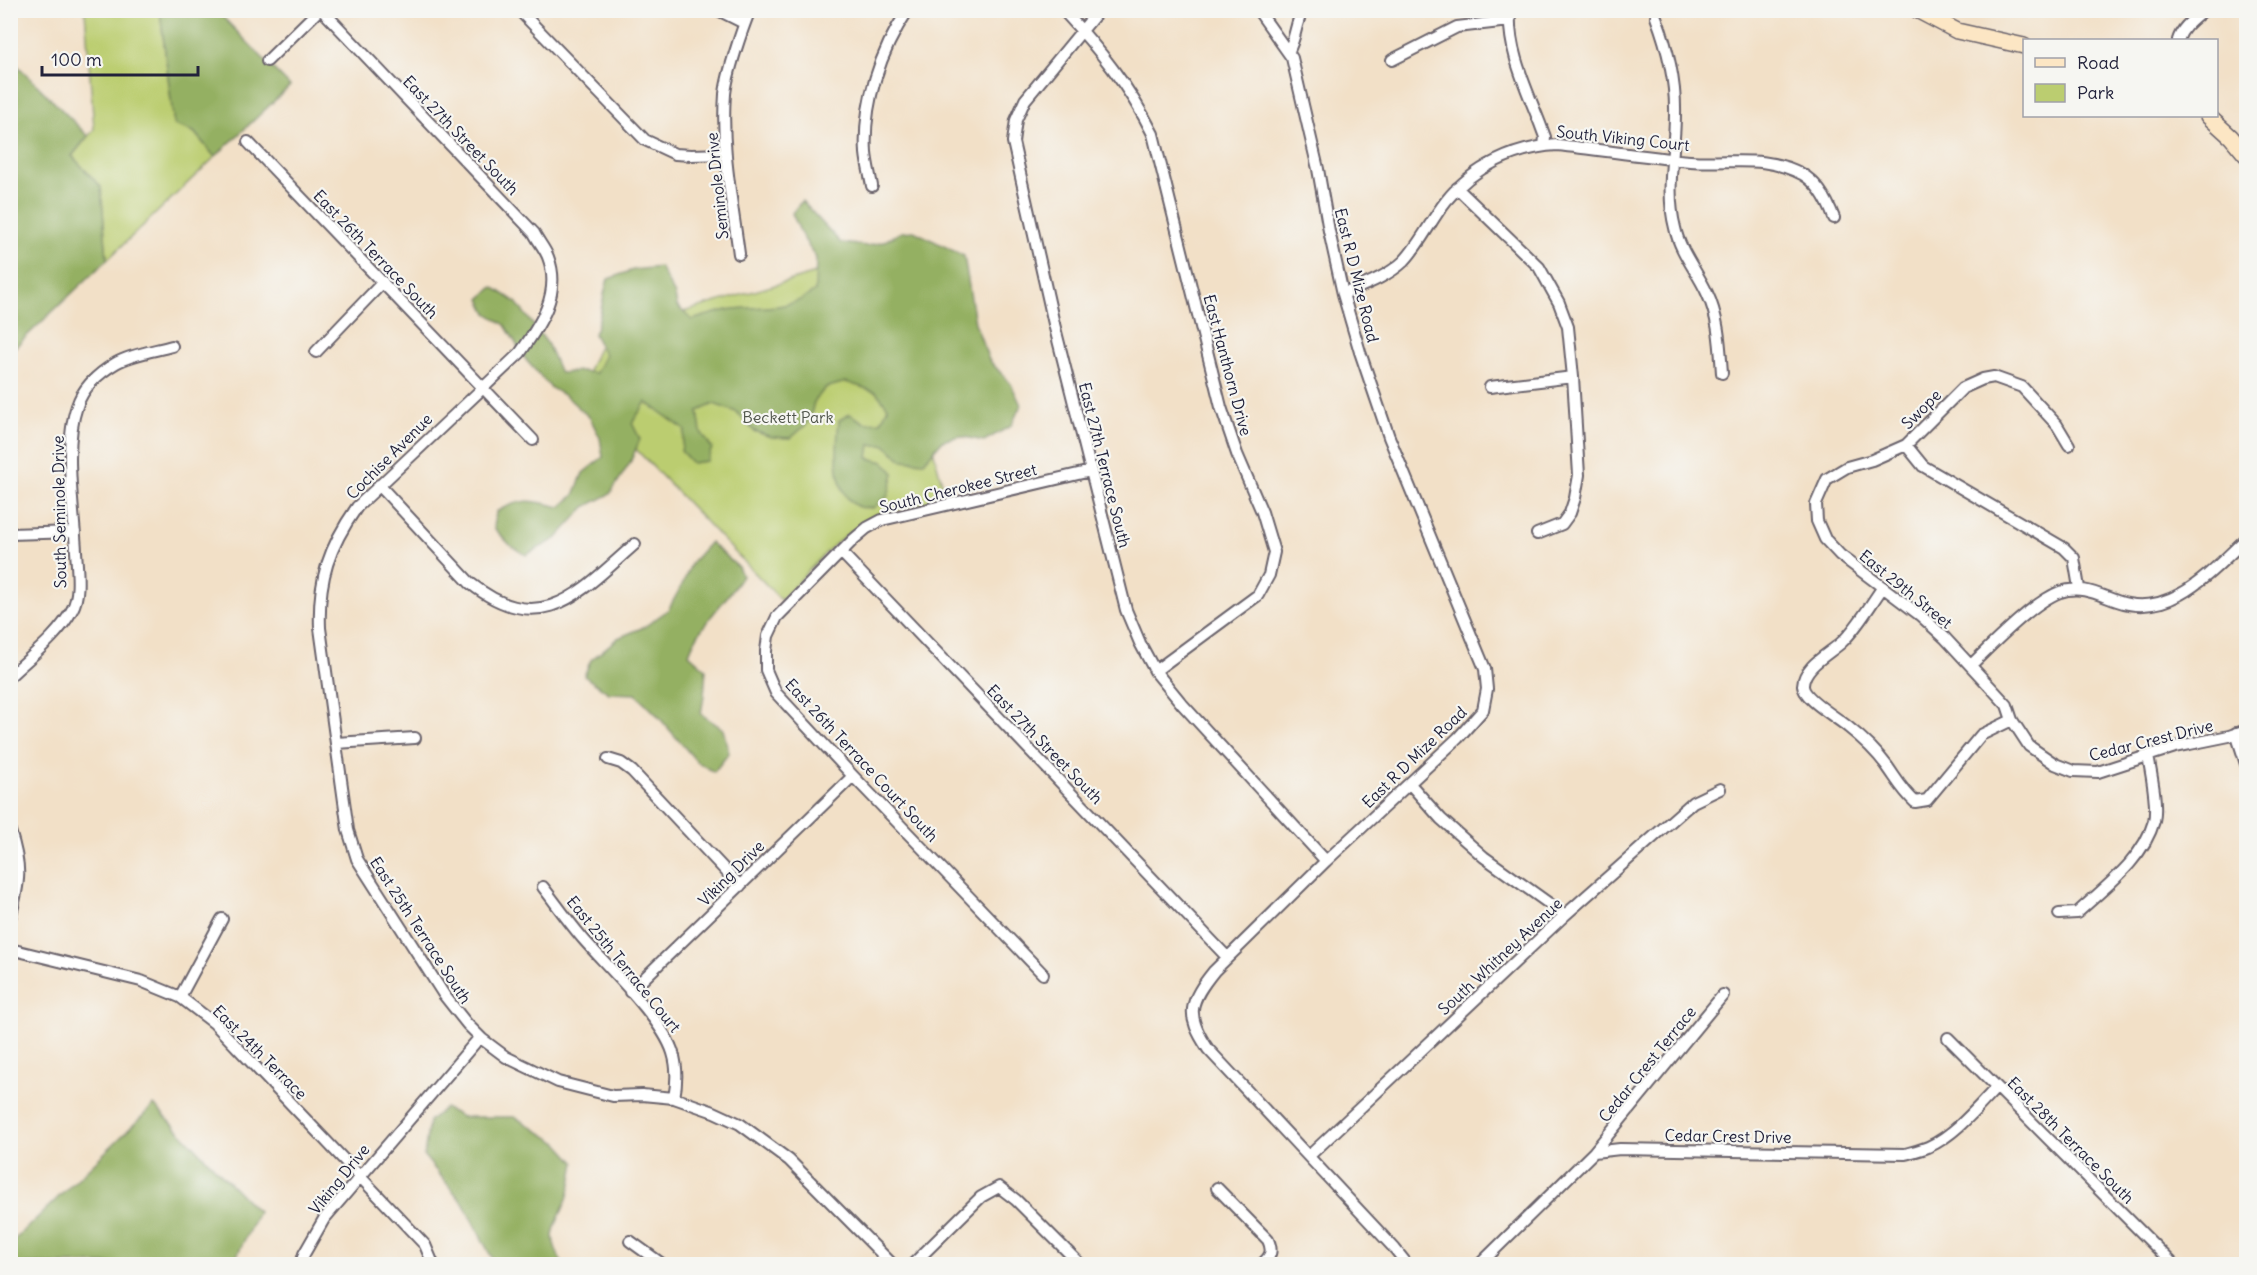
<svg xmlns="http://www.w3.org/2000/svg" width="2257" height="1275" viewBox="0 0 2257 1275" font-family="Delius,sans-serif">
<rect width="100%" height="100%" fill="#f6f6f2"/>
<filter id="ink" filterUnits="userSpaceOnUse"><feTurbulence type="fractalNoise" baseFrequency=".0167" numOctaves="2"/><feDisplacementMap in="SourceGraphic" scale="12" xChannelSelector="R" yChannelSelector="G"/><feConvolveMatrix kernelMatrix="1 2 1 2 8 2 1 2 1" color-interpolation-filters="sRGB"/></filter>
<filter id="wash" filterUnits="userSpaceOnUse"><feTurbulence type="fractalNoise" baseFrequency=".008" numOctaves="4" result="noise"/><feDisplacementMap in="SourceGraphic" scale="24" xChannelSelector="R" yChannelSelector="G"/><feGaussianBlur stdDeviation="1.35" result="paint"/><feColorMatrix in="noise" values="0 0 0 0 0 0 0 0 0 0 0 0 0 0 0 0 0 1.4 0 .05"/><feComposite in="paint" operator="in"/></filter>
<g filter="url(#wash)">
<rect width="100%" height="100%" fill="#f2e0c7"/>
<path fill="#bbcd70" stroke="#6e7856" stroke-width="1.5" d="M 85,11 L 160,11 L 174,124 L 194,132 L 215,157 L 107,260 L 101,187 L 72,156 L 94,129 Z
M 881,254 L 946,498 C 922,505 892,510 870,520 C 835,537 808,573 781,600 L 628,441 L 582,384 L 604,335 Z"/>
<path fill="#94b062" stroke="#5b694e" stroke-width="1.5" d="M 160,11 L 217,11 L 290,86 L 215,157 L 194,132 L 174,125 Z
M 11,59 L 88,136 L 72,156 L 101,187 L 107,260 L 11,351 Z
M 802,201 L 841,243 L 867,246 L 883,242 L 901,232 L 914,231 L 964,256 L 975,323 L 989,360 L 1011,384 L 1021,405 L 1011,426 L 984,441 L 959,436 L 942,441 L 924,462 L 902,460 L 885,445 L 870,445 L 868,458 L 884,462 L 894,473 L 888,496 L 873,508 C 869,507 862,508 859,507 C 831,496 837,443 839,420 L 850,414 L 865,423 L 881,422 L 888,407 L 876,392 L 846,382 L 825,388 L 814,402 L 809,422 L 791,438 L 771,437 L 754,431 L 736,412 L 714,404 L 698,411 L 701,432 L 712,448 L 707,461 L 692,463 L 681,451 L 685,430 L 646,402 L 632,423 L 640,439 L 630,463 L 610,494 L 585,507 L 556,539 L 526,555 L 511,546 L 494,528 L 496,512 C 522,497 532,500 560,507 L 574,495 L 583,473 L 603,457 L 600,438 L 590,418 L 567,397 L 551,388 L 526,360 L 505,325 L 487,313 L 480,299 L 493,287 L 516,302 L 547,343 L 560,373 L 581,371 L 596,373 L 605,355 L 594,334 C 602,316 602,297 608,279 L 633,270 L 660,267 L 675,295 L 677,306 L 692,320 C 705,316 720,311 733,309 C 765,306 788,311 815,291 L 816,258 L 802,236 L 792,213 Z
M 710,542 L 738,567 L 742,576 C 725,604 700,623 689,654 L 706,669 L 704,696 L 701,714 L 723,729 L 729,753 L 714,772 L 697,762 L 657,715 L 636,694 L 609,693 L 584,676 L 591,660 L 618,638 L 644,627 L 668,610 L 683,583 L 692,562 Z
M 154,1105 L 258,1212 L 233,1264 L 11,1264 L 11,1243 Z
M 445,1108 L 462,1117 L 515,1117 L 558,1143 L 575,1162 C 573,1174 571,1187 567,1199 C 555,1230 545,1232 563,1264 L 495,1264 L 463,1203 L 424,1156 L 429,1121 Z"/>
</g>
<g filter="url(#ink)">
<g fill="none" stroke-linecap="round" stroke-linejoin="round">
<g stroke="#6b646c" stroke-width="14">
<path id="street" d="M 322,10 L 534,233 C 538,241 545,249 548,257 C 562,293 540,325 520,353 L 357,507 C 329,547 318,579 320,628 L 348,830 L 357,859 L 444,995 L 467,1024 L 482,1039 L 506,1057 L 558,1082 L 613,1096 L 642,1095 L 674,1098 L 714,1112 L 740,1124 L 789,1160 L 892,1264
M 519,10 L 645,140 L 675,154 L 691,155 L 725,154
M 718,10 L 744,23
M 1063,10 C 1099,49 1129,86 1153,134 L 1221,407 L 1237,454 L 1262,512 L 1274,552 L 1269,575 L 1258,595 L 1155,671
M 1099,10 L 1025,100 L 1016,120 L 1013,142 L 1054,324 L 1126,610 L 1140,643 L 1155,671 L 1182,704 L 1326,861
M 1258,10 L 1292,58 L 1318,169 L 1329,231 L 1343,294 L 1360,352 L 1389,437 L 1485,669 L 1487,689 L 1483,710 L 1458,738 L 1326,861 L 1214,971 C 1189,1002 1185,1015 1208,1049 L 1395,1249 L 1407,1264
M 1510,10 C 1507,52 1528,91 1542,129 L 1545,137 L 1544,146
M 1656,17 C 1668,49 1676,81 1675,115 C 1675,153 1665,190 1675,228 C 1680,252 1697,271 1707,293 C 1719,318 1720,346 1722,373
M 2178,40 C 2182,27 2194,19 2204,10
M 1288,52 C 1296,39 1295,23 1303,10
M 1392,60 L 1457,27 L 1509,21
M 267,61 L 319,10
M 248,142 L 533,440
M 872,186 C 870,175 867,164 866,153 C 863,104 880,51 908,10
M 1457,188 L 1539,267 L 1559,303 L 1568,327 L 1573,377 L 1579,475 L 1575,498 L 1570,513 L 1562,524 L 1537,534
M 739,254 C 732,201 721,148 725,94 C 727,74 742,29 750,10
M 1343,294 C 1364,285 1387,277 1404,261 C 1421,243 1431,220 1446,201 C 1473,167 1515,147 1558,145 C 1602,150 1646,157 1690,161 C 1730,164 1764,154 1802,174 C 1818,183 1828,202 1834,218
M 316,352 L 383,282
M 1490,387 L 1573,377
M 1906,445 L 1923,466 L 2064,548 L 2074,558 L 2079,588
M 2069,445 L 2057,425 L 2022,387 L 1994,377 L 1983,379 L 1963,388 L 1906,445 L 1872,460 L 1847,467 L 1827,479 L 1816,504 L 1817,521 L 1825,539 L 1840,555 L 1921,616 L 1945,638 L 2007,705 L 2012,720 L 2029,746 L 2055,764 L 2073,771 L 2098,772 L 2175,747 L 2229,736 L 2246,730
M 379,485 L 470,583 C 542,640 580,592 635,544
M 10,534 L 75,532
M 841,552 L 1227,957
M 1883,587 C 1870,605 1858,627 1842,642 C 1829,654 1804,666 1803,685 C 1802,698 1838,718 1848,727 C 1862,738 1876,751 1887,766 C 1897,780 1902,790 1915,802 L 1927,800 L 1981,735 L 2012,720
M 1971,665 C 1992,645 2033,602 2060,592 C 2081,585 2097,594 2117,601 C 2171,620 2211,571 2246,539
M 10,676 C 31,656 59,635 72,610 C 81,594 77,569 76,551 C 74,508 63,446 77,406 C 83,387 99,373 116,363 C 132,354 154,351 172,346
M 2236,733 L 2246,764
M 336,743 L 415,738
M 608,759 L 621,763 L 632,771 L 740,886
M 1410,784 L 1441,819 L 1484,857 L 1565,915
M 10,831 C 22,868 20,881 10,918
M 543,887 C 557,905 570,924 585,941 C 610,969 663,1020 673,1053 C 678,1069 677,1083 674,1098
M 2059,914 L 2077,913 C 2106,886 2143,860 2154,821 C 2158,805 2151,773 2148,756
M 10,949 L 141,981 L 180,997 L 214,1023 L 425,1245 L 433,1264
M 1043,974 L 853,776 L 776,693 L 766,670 L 766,651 L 768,636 L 777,617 L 854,539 L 867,528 L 882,520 L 1091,471
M 630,992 L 853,776
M 180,997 L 222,919
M 1948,1038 L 2173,1264
M 1594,1152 L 1620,1149 L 1905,1154 C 1912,1152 1921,1150 1928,1147 C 1955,1135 1977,1108 1997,1087
M 1309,1156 L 1565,915 L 1693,802 L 1720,789
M 1217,1188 L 1268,1240 C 1273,1251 1271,1256 1262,1264
M 630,1241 L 662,1264
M 301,1264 L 304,1254 L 324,1219 L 480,1037
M 913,1264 L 981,1197 L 999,1187 L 1016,1200 L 1080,1264
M 1480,1264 L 1594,1152 L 1723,995"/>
</g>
<g stroke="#6b646c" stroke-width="18">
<path id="secondary" d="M 1917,10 L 1957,31 L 2024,46
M 2208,116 L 2231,137 L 2246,155"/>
</g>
<use href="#street" stroke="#fff" stroke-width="10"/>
<use href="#secondary" stroke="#fce6c4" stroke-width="15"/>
</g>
</g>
<g text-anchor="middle" stroke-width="4.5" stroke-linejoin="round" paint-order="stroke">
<g font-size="16" fill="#22223b" stroke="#f6f6f2">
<text transform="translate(461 135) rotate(46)" y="6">East 27th Street South</text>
<text transform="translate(1623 138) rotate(6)" y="6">South Viking Court</text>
<text transform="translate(717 186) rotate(-96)" y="6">Seminole Drive</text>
<text transform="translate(376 254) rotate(46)" y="6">East 26th Terrace South</text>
<text transform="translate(1357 275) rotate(76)" y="6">East R D Mize Road</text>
<text transform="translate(1228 365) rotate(75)" y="6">East Hanthorn Drive</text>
<text transform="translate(1921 409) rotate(-45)" y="6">Swope</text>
<text transform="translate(389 456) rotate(-45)" y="6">Cochise Avenue</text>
<text transform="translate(1105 465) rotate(76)" y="6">East 27th Terrace South</text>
<text transform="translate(958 488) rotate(-14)" y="6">South Cherokee Street</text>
<text transform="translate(59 512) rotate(-91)" y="6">South Seminole Drive</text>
<text transform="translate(1906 589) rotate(39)" y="6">East 29th Street</text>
<text transform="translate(2151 740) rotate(-14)" y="6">Cedar Crest Drive</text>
<text transform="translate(1045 744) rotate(46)" y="6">East 27th Street South</text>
<text transform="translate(1414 757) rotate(-44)" y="6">East R D Mize Road</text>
<text transform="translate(862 760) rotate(47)" y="6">East 26th Terrace Court South</text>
<text transform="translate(731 873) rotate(-45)" y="6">Viking Drive</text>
<text transform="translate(421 930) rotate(57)" y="6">East 25th Terrace South</text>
<text transform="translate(1500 956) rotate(-43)" y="6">South Whitney Avenue</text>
<text transform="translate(624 964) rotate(51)" y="6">East 25th Terrace Court</text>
<text transform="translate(260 1052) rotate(45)" y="6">East 24th Terrace</text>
<text transform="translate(1647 1064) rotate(-51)" y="6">Cedar Crest Terrace</text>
<text transform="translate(1728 1136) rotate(1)" y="6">Cedar Crest Drive</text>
<text transform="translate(2071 1140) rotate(45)" y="6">East 28th Terrace South</text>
<text transform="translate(339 1179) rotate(-51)" y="6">Viking Drive</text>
</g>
<g font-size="16" fill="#50554b" stroke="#f6f6f2">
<text x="788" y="423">Beckett Park</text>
</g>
</g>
<rect width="2257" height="1275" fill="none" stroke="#f6f6f2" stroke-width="36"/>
<rect x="2023" y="39" width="195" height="78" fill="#f6f6f2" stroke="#a1a1a9" stroke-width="1.5"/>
<rect x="2035" y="58" width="30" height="9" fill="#fce6c4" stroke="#a1a1a9" stroke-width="1.5"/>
<text x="2077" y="69" font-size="18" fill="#22223b">Road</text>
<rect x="2035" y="84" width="30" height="18" fill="#bbcd70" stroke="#a1a1a9" stroke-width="1.5"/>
<text x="2077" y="99" font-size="18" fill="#22223b">Park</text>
<path d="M42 66v9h156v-9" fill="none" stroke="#22223b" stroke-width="3"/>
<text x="51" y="66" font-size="18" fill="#22223b" stroke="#f6f6f2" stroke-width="4.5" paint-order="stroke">100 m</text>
</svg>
